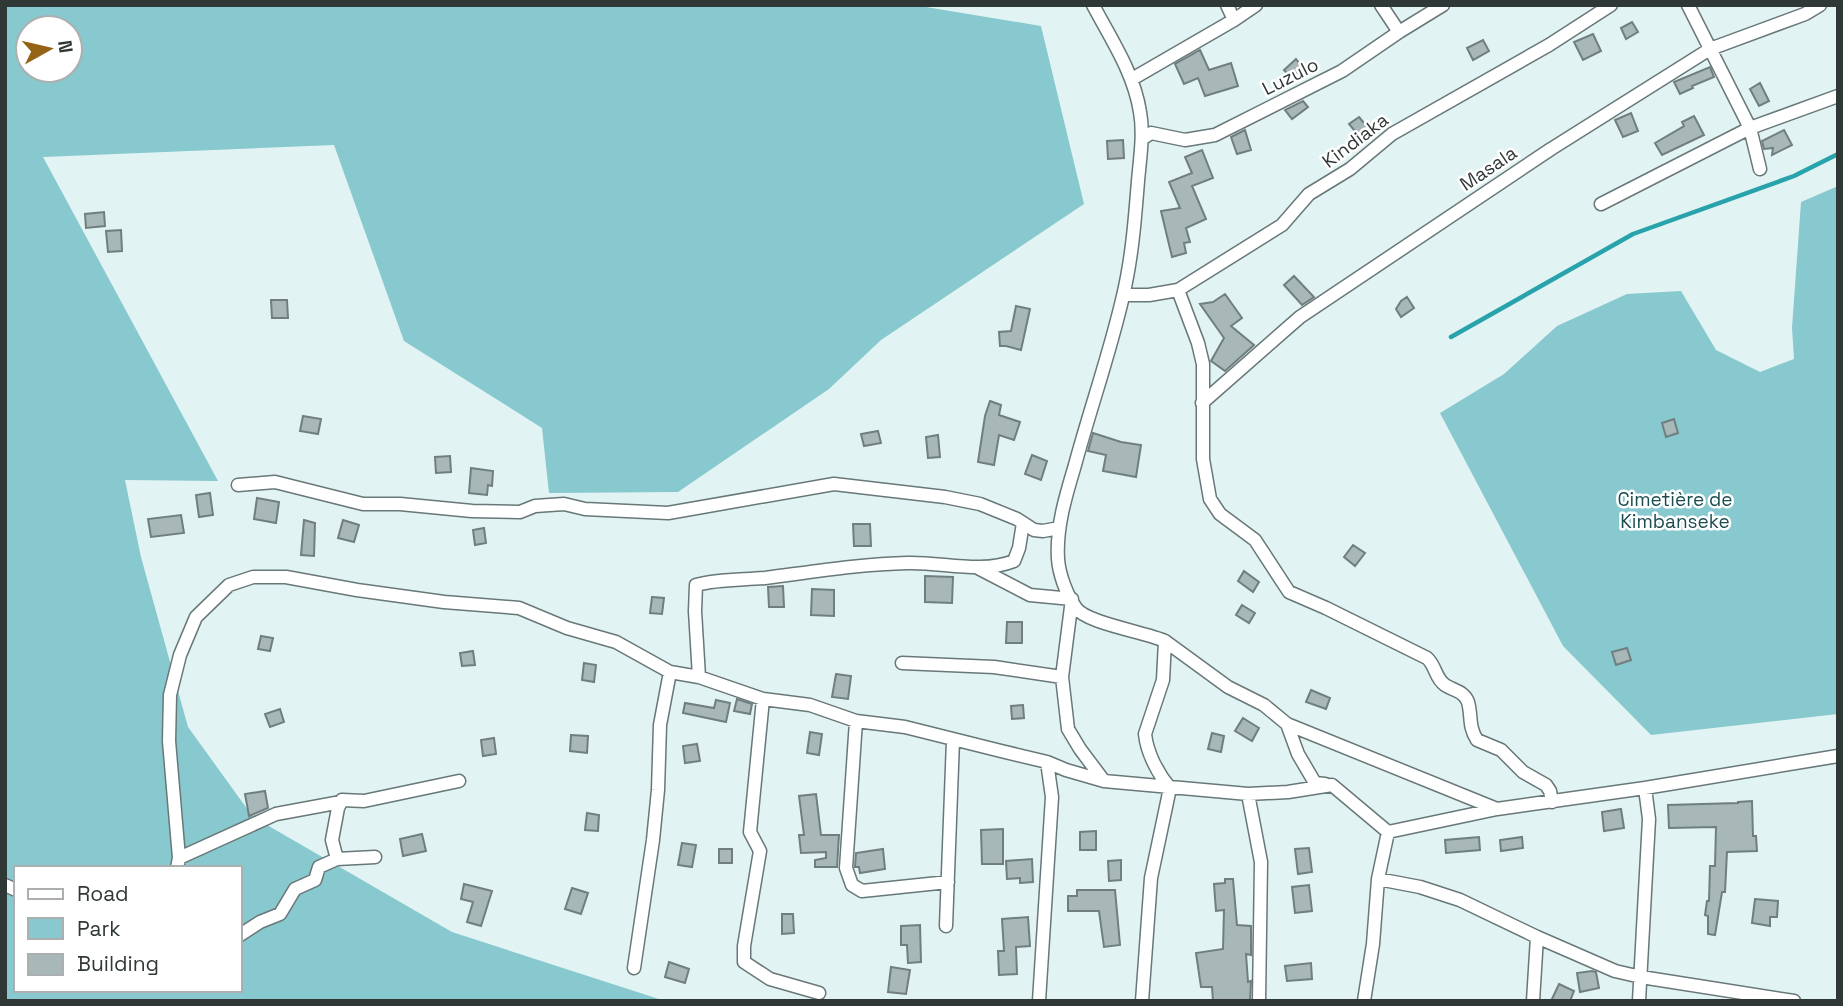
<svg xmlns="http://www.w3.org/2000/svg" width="1843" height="1006" viewBox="0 0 1843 1006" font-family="'Space Grotesk',sans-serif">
<rect width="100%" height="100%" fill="#e2f3f4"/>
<path fill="#87c9ce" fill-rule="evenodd" d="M 5,5 L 914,5 L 1041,26 L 1084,204 L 881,340 L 829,389 L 678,492 L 549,493 L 542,428 L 404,341 L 334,145 L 43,157 L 218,481 L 125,480 L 141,557 L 188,727 L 253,817 L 452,932 L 665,1001 L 5,1001 ZM 28,28 L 70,28 L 70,70 L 28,70 ZM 16,868 L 240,868 L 240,990 L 16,990 Z
M 1838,186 L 1838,714 L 1651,735 L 1563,646 L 1440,413 L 1504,374 L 1557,326 L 1627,294 L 1681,291 L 1716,350 L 1760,372 L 1794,359 L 1792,328 L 1801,202 Z"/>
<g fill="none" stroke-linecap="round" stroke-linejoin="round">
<path stroke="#28a2ab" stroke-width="4.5" d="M 1451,337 L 1633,234 L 1794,176 L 1838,154"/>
</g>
<path fill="#a8b8b9" stroke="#707e7f" stroke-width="2" d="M 1632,22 L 1638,32 L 1626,39 L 1621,28 Z
M 1593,34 L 1601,51 L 1583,60 L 1574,42 Z
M 1483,40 L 1489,51 L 1473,60 L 1467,48 Z
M 1200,50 L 1209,70 L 1231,63 L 1238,86 L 1205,96 L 1198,78 L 1184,84 L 1175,64 Z
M 1296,59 L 1303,68 L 1291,78 L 1284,70 Z
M 1710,67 L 1714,77 L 1692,86 L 1693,88 L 1680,94 L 1674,82 Z
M 1760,83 L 1769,101 L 1759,106 L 1750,89 Z
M 1303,101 L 1308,107 L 1292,119 L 1285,110 Z
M 1631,113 L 1638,131 L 1623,137 L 1615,120 Z
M 1694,116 L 1704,135 L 1662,155 L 1655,143 L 1684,126 L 1682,122 Z
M 1359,117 L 1368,128 L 1358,135 L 1349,124 Z
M 1245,130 L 1251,150 L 1237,154 L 1231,137 Z
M 1784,130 L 1792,145 L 1772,155 L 1773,148 L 1764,149 L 1762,141 Z
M 1123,140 L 1124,158 L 1108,159 L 1107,141 Z
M 1202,150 L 1213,178 L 1192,186 L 1206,219 L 1186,228 L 1190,242 L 1184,243 L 1186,253 L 1172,257 L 1161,211 L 1180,208 L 1169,182 L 1192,173 L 1185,157 Z
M 104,212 L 105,226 L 86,228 L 85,214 Z
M 121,230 L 122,251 L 108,252 L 106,231 Z
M 1294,276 L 1314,297 L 1302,305 L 1284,285 Z
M 1225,294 L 1242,318 L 1231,326 L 1254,345 L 1225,371 L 1211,361 L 1224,338 L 1200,304 L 1213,302 Z
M 1407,297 L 1414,308 L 1401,317 L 1396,309 L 1401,301 Z
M 271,300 L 287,300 L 288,318 L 272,318 Z
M 1016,306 L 1030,309 L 1021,350 L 1006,346 L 1000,346 L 999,332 L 1011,331 Z
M 990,401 L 1001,405 L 999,415 L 1020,422 L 1014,440 L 999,435 L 994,465 L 978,462 L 985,416 Z
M 303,416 L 321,419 L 318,434 L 300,431 Z
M 1674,419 L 1678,433 L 1666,437 L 1662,423 Z
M 878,431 L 881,443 L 864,446 L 861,434 Z
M 1093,433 L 1121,442 L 1141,445 L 1136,477 L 1103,471 L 1106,455 L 1088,451 Z
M 938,435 L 940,457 L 928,458 L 926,437 Z
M 1032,455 L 1047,461 L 1041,480 L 1025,474 Z
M 450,456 L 451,472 L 436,473 L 435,457 Z
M 471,468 L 493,471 L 492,486 L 488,485 L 487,495 L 469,493 Z
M 210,493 L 213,515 L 199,517 L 196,495 Z
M 257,498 L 279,502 L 276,523 L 254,519 Z
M 181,515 L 184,533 L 151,537 L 148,519 Z
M 304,520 L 315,523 L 314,556 L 301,555 Z
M 343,520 L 359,525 L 354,542 L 338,538 Z
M 853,524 L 870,524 L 871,546 L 854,546 Z
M 484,528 L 486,543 L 475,545 L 473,530 Z
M 1353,545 L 1365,553 L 1355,566 L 1344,557 Z
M 1244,571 L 1259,582 L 1253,592 L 1238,581 Z
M 925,576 L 953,577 L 952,603 L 925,602 Z
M 783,586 L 784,607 L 769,607 L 768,587 Z
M 812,589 L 834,590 L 834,616 L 811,615 Z
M 652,597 L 664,598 L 662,614 L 650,613 Z
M 1242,605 L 1255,613 L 1249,623 L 1236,615 Z
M 1007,622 L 1022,622 L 1022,643 L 1006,643 Z
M 261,636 L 273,638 L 270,651 L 258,649 Z
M 1627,648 L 1631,660 L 1616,665 L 1612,652 Z
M 473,651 L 475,665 L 462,666 L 460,653 Z
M 584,663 L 596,665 L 594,682 L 582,680 Z
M 836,674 L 851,676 L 848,699 L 832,697 Z
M 1311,690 L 1330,698 L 1326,709 L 1306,702 Z
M 737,699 L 752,704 L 750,714 L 734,711 Z
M 716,700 L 730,703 L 726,722 L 683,713 L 685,703 L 714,708 Z
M 1023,705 L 1024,718 L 1012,719 L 1011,706 Z
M 280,709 L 284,722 L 270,727 L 265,714 Z
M 1243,718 L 1259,728 L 1252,741 L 1235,731 Z
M 810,732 L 822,734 L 819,755 L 807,753 Z
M 1212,733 L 1224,736 L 1221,752 L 1208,749 Z
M 571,735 L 588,736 L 587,753 L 570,751 Z
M 494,738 L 496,754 L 483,756 L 481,740 Z
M 697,744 L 700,761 L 685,763 L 683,746 Z
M 265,791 L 268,808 L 249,816 L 245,794 Z
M 816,794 L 821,835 L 839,835 L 837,867 L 815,867 L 815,860 L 826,858 L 826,852 L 801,853 L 799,835 L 804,835 L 799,796 Z
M 1752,801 L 1753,836 L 1756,836 L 1757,851 L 1727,852 L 1725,892 L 1722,892 L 1715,935 L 1708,934 L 1708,916 L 1705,915 L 1707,901 L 1709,901 L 1710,866 L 1715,866 L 1716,827 L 1669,828 L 1668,805 L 1738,803 L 1738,802 Z
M 1621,809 L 1624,828 L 1604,831 L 1602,812 Z
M 587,813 L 599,815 L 598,831 L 585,830 Z
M 1003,829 L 1003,864 L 982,864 L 981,830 Z
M 1096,831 L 1096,850 L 1080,850 L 1080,832 Z
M 422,834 L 426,851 L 403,856 L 400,839 Z
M 1479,837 L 1480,850 L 1446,853 L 1445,840 Z
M 1522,837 L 1523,848 L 1501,851 L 1500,840 Z
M 682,843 L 696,845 L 692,867 L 678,865 Z
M 1309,848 L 1312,872 L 1298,874 L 1295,849 Z
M 719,849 L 732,849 L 732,863 L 719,863 Z
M 883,849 L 885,869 L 860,873 L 859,867 L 855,867 L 856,853 Z
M 1032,859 L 1033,882 L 1020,883 L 1020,878 L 1007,879 L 1006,861 Z
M 1121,860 L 1121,880 L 1109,881 L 1108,861 Z
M 1225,879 L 1233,879 L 1237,925 L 1251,926 L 1251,955 L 1246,954 L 1248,982 L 1251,981 L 1250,1001 L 1213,1001 L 1212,987 L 1201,987 L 1196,953 L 1223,949 L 1224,910 L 1216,911 L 1214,884 L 1225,883 Z
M 464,884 L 492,891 L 481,926 L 467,922 L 473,902 L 461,899 Z
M 1309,885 L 1312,911 L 1295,913 L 1292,887 Z
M 572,888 L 588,893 L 581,914 L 565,909 Z
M 1077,890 L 1115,890 L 1120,945 L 1104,947 L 1099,911 L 1068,911 L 1068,896 L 1077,896 Z
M 1755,899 L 1778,901 L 1777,917 L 1770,917 L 1770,926 L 1752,923 Z
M 782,914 L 793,914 L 794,933 L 782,934 Z
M 1028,917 L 1030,946 L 1016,947 L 1017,974 L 999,975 L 998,951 L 1004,951 L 1002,919 Z
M 920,925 L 921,962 L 908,963 L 907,945 L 901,945 L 901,926 Z
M 669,962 L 689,969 L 685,983 L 665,977 Z
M 1311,963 L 1312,979 L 1287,981 L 1285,966 Z
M 891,967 L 910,970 L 906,994 L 888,992 Z
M 1592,971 L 1596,972 L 1599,988 L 1580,992 L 1577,973 Z
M 1559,984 L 1574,991 L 1570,1001 L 1551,1001 Z"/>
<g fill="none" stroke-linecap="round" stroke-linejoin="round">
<g stroke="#687778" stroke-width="15">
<path id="minor" d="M 1093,5 C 1111,39 1134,73 1140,112 C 1144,134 1140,158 1138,181 C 1135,219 1132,258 1123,296 C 1110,353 1090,409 1075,465 C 1066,495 1056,527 1058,559 C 1059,574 1067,596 1076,608 C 1086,623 1145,632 1165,641 L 1228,687 L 1264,705 L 1287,724 L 1497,809
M 1227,5 L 1234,20
M 1381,5 L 1399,32
M 1688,5 L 1750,128 L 1760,169
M 1132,79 L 1234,20 L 1256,5
M 1142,139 L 1151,133 L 1185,140 L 1215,135 L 1342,71 L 1399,32 L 1443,5
M 1601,204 L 1750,128 L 1838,96
M 1178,290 L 1198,343 L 1203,364 L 1203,459 L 1210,499 L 1220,514 L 1255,540 L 1289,592 L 1326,608 L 1427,658 C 1436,666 1435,678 1445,685 C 1454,691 1464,691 1468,702 C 1472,716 1468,726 1477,740 L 1501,750 L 1523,772 L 1546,785 L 1550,791 L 1552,802
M 1124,295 L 1149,295 L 1178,290 L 1282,225 L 1309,194 L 1350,169 L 1392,134 L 1549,45 L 1611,5
M 1202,403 L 1300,317 L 1551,149 L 1710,49 L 1805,14 L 1820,5
M 238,485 L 275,482 L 363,504 L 400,504 L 472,511 L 520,512 L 535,506 L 564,504 L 585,509 L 668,513 L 834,484 L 945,497 L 980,504 L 1017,519 L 1034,530 L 1043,531 L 1059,528
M 978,568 L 1030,595 L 1072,599 L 1062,677 L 1068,729 L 1080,749 L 1104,781
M 902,663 L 994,667 L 1062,677
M 699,677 L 695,611 L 696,585 C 718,579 742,580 765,578 C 812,572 860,564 908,563 C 943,562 981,574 1014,561 L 1019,548 L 1023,523
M 763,699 L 750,832 L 760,851 L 744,946 L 744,962 L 770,979 L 819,993
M 856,721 L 846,868 L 852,885 L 862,891 L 948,882
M 1287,724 L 1298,754 L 1315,783 L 1325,784
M 1248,794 L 1261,862 L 1259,1001
M 179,858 L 276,814 L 341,802
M 337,859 L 332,840 L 338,808 L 342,800 L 364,801 L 459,781
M 177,868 L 179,858 L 169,741 L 170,695 L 180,655 L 196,617 L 229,585 L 253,577 L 286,577 L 357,590 L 444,602 L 519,608 L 567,628 L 616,642 L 670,672 L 699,677 L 763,699 L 810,705 L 856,721 L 905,727 L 1001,751 L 1047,762 L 1066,770 L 1104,781 L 1248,794 L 1288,792 L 1332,785 L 1388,832 L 1497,809 L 1645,788 L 1838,756
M 1378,879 L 1420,887 L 1460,900 L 1537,937 L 1615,971 L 1641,977 L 1794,1001
M 5,885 L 16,890
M 946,926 L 953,740
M 240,935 L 260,922 L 280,914 L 295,889 L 315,880 L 319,867 L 337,859 L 375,857
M 634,968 L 653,840 L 658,790 L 660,725 L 670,672
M 1039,1001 L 1052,797 L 1047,762
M 1142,1001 L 1151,878 L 1170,788 C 1158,774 1147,753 1145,734 L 1163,680 L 1165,641
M 1364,1001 L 1373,944 L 1378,879 L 1388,832
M 1533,1001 L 1537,937
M 1639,1001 L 1649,819 L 1645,788"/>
</g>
<use href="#minor" stroke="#fff" stroke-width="12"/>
</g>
<g text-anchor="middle" stroke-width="5" stroke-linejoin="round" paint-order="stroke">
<g font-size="19" fill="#303737" stroke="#fff">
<text transform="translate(1290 76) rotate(-27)" y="7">Luzulo</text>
<text transform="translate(1355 140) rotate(-37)" y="7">Kindiaka</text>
<text transform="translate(1488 168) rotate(-34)" y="7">Masala</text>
</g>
<g font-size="19" fill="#1b4d50" stroke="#fff">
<text x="1675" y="506">Cimetière de<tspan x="1675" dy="22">Kimbanseke</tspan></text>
</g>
</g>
<rect width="1843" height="1006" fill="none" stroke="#303737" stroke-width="14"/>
<rect x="14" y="866" width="228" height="126" fill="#ffffff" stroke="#acafaf" stroke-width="2"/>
<rect x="28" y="889" width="35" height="10" fill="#ffffff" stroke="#acafaf" stroke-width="2"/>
<text x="77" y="901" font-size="21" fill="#303737">Road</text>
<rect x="28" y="918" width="35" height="21" fill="#87c9ce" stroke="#acafaf" stroke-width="2"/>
<text x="77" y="936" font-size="21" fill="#303737">Park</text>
<rect x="28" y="954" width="35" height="21" fill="#a8b8b9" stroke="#acafaf" stroke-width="2"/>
<text x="77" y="971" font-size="21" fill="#303737">Building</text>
<g transform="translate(49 49) rotate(82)"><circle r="33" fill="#ffffff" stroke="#acafaf" stroke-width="2"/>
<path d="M0-5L12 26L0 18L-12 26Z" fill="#956315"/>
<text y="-10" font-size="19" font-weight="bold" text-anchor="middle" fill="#303737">N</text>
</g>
</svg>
